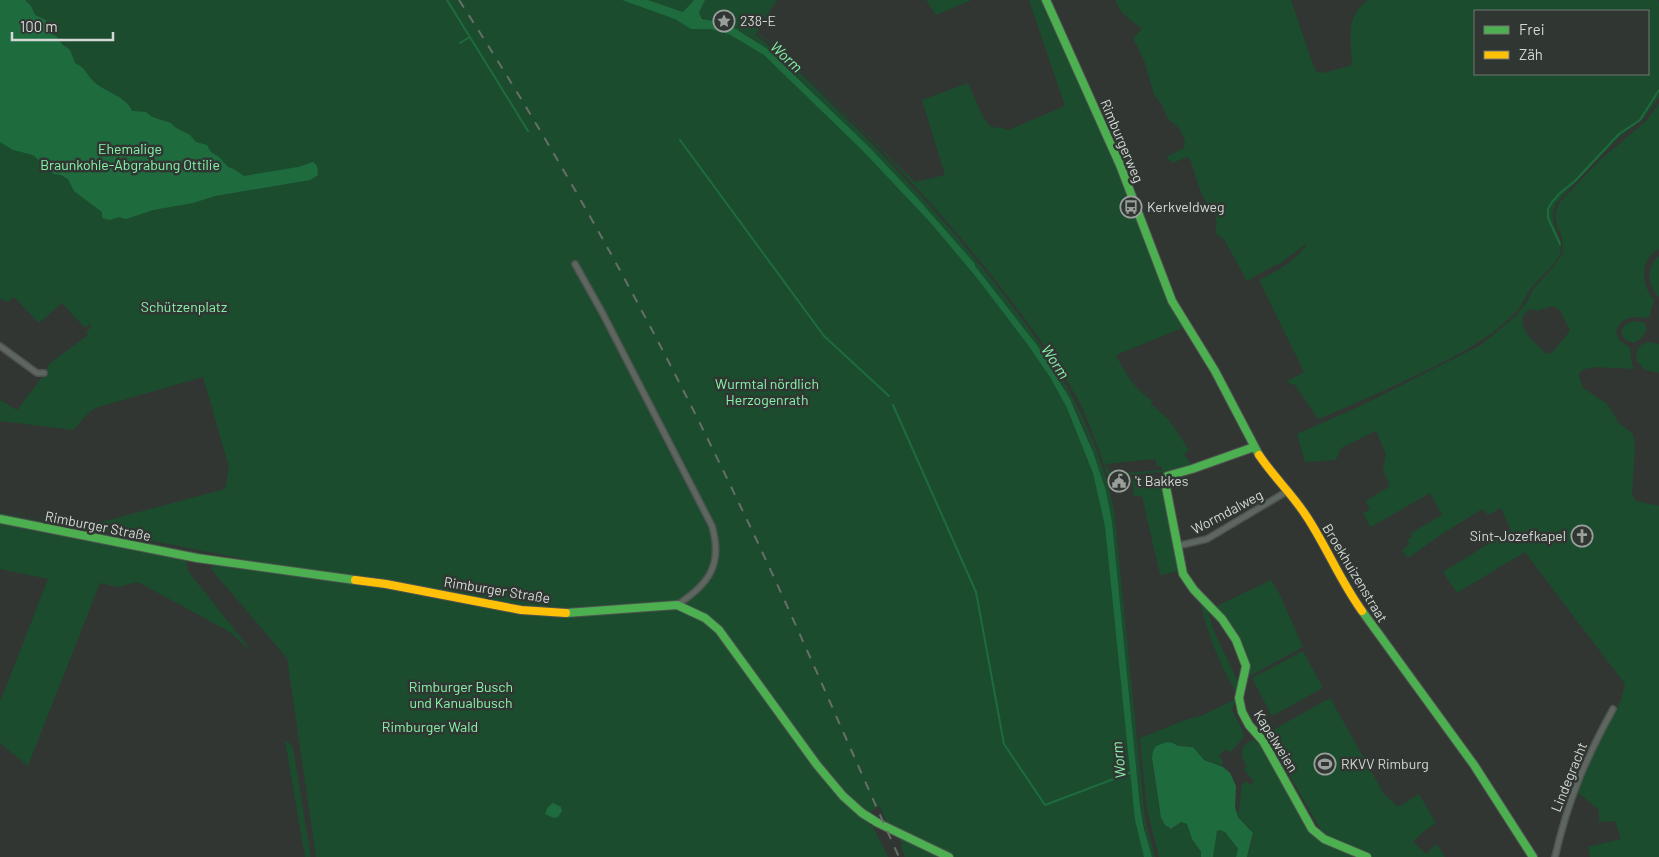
<svg xmlns="http://www.w3.org/2000/svg" width="1659" height="857" viewBox="0 0 1659 857" font-family="Barlow,sans-serif">
<rect width="100%" height="100%" fill="#313633"/>
<path fill="#1b4c2e" fill-rule="evenodd" d="M 0,0 L 641,0 L 751,41 L 849,132 L 979,275 L 1052,373 L 1084,437 L 1111,535 L 1138,808 L 1149,857 L 905,857 L 901,848 L 902,843 L 897,837 L 893,827 L 886,822 L 880,806 L 871,811 L 873,816 L 869,813 L 862,818 L 873,827 L 888,857 L 316,857 L 287,658 L 211,569 L 212,566 L 217,565 L 230,567 L 243,564 L 0,516 L 0,513 L 225,558 L 247,562 L 248,560 L 0,510 L 63,522 L 94,524 L 225,489 L 229,467 L 203,377 L 106,405 C 91,407 83,418 74,430 L 0,421 L 0,400 L 17,410 L 43,376 L 49,364 L 88,335 L 86,332 L 92,326 L 89,324 L 85,328 L 62,303 L 39,323 L 14,297 L 8,302 L 0,299 Z
M 648,0 L 694,0 L 683,12 Z
M 705,0 L 777,0 L 755,35 C 792,62 824,97 857,129 C 908,180 956,233 1000,290 C 1055,361 1094,420 1114,509 L 1145,818 L 1155,857 L 1152,857 L 1150,853 L 1140,807 L 1112,522 C 1107,508 1106,492 1102,478 C 1093,452 1084,425 1071,401 C 1052,365 1028,334 1003,302 C 941,221 869,147 795,75 C 775,56 755,36 728,26 C 719,23 703,23 699,13 Z
M 926,0 L 972,0 L 936,15 Z
M 1029,0 L 1044,0 L 1096,117 L 1130,198 L 1167,299 L 1185,327 L 1116,355 C 1125,373 1135,390 1153,401 L 1150,403 L 1169,420 L 1189,450 L 1184,454 L 1192,466 L 1167,472 L 1111,476 L 1107,474 C 1099,449 1090,424 1078,400 C 1058,362 1032,328 1006,294 C 959,233 908,176 853,122 C 823,93 793,59 759,35 L 760,34 L 791,60 L 915,182 L 945,175 L 922,100 L 968,83 L 983,117 L 991,127 L 1003,128 L 1008,130 L 1065,106 ZM 1155,459 L 1157,466 L 1161,466 L 1162,470 L 1111,474 L 1105,464 Z
M 1115,0 L 1291,0 L 1313,65 L 1316,71 L 1324,73 L 1352,65 C 1351,41 1345,16 1368,0 L 1657,0 L 1659,3 L 1659,97 L 1644,118 L 1618,138 L 1557,202 C 1544,224 1568,238 1559,256 C 1552,268 1540,277 1531,288 C 1525,296 1523,306 1515,313 C 1487,341 1454,357 1419,374 C 1386,390 1353,405 1318,419 L 1295,385 L 1286,382 L 1304,372 L 1259,280 C 1278,270 1296,262 1308,242 L 1280,264 L 1275,265 L 1247,281 L 1224,239 L 1217,235 L 1215,229 L 1217,225 L 1216,217 L 1201,193 L 1190,159 L 1187,157 L 1173,163 L 1166,157 L 1184,148 L 1185,142 L 1182,134 L 1178,127 L 1168,119 L 1161,103 L 1154,95 L 1144,60 L 1133,38 L 1142,29 L 1122,13 ZM 1648,11 L 1648,74 L 1475,74 L 1475,11 Z
M 1659,103 L 1659,249 C 1639,259 1641,286 1654,300 L 1649,318 C 1633,316 1621,315 1616,332 L 1619,340 L 1630,348 L 1632,365 L 1635,369 L 1594,367 L 1582,370 L 1579,374 L 1582,387 L 1607,404 L 1619,423 L 1633,434 L 1635,448 L 1632,494 L 1636,501 L 1659,506 L 1659,857 L 1590,857 L 1588,847 L 1621,839 L 1615,821 L 1599,822 L 1599,810 L 1576,791 L 1603,731 L 1621,701 L 1625,684 L 1525,552 L 1457,593 L 1443,572 L 1511,530 L 1501,508 L 1488,515 L 1482,509 L 1442,534 L 1408,558 L 1402,550 L 1410,544 L 1407,540 L 1413,536 L 1411,533 L 1442,515 L 1430,493 L 1371,527 L 1363,513 L 1370,510 L 1366,501 L 1390,486 L 1383,470 L 1386,454 L 1376,431 L 1341,448 L 1336,460 L 1305,462 L 1297,434 L 1358,407 L 1481,345 L 1517,315 L 1527,302 L 1533,289 L 1550,271 L 1563,253 L 1562,237 L 1557,226 L 1555,213 L 1560,202 L 1600,160 L 1646,121 ZM 1553,306 L 1560,310 L 1570,331 L 1552,353 L 1546,354 C 1540,346 1528,339 1525,330 C 1523,327 1523,322 1522,318 L 1527,311 L 1533,309 L 1537,311 Z
M 1659,256 L 1659,297 C 1647,287 1646,265 1659,256 Z
M 1635,321 L 1645,323 L 1647,330 L 1640,339 L 1633,343 L 1624,339 L 1621,332 C 1624,324 1628,322 1635,321 Z
M 1649,342 L 1659,344 L 1659,373 L 1645,370 L 1637,361 C 1635,352 1639,343 1649,342 Z
M 1153,476 L 1162,478 L 1179,571 L 1160,575 L 1142,496 L 1134,496 L 1132,478 Z
M 0,523 L 29,530 L 186,559 L 188,571 L 253,653 L 230,632 L 138,582 L 117,587 L 100,583 L 28,766 L 0,743 L 0,702 L 48,579 L 0,569 Z
M 1271,580 L 1280,595 L 1303,647 L 1248,677 C 1256,653 1229,626 1215,607 Z
M 1199,598 L 1206,604 L 1213,629 L 1240,686 L 1238,695 C 1219,665 1207,632 1199,598 Z
M 1303,651 L 1323,688 L 1272,716 L 1252,678 Z
M 1330,698 L 1384,794 L 1398,807 L 1419,794 L 1436,823 L 1422,833 L 1413,842 L 1426,854 L 1436,844 L 1445,857 L 1372,857 L 1366,852 L 1323,834 L 1266,734 Z
M 1236,699 L 1232,710 L 1242,729 L 1244,737 L 1231,752 L 1224,750 L 1219,757 L 1223,761 L 1221,766 L 1204,760 L 1192,746 L 1178,746 L 1173,743 L 1156,746 L 1153,751 L 1152,760 L 1159,808 L 1162,822 L 1169,829 L 1173,829 L 1181,822 L 1187,824 L 1192,839 L 1202,855 L 1201,857 L 1159,857 L 1147,810 L 1140,738 L 1185,720 L 1201,716 Z
M 1254,740 L 1258,744 L 1261,743 L 1311,829 L 1365,857 L 1247,857 C 1249,850 1252,843 1253,836 C 1254,829 1240,822 1237,813 L 1239,811 L 1242,785 L 1246,781 L 1250,785 L 1254,782 L 1244,769 L 1247,766 C 1240,756 1239,744 1254,740 Z
M 285,741 L 290,743 L 293,748 L 311,857 L 305,857 Z
M 1220,830 L 1225,832 L 1238,850 L 1236,857 L 1213,857 L 1217,831 Z"/>
<path fill="#1e6c3e" d="M 0,0 L 25,0 L 31,6 L 35,15 L 46,20 L 51,34 L 56,36 L 63,45 L 70,50 L 75,63 C 86,68 86,74 94,82 C 105,92 126,96 132,111 L 146,112 L 152,117 L 171,123 L 176,128 L 190,135 L 196,142 L 207,145 L 211,152 L 219,157 L 228,167 L 234,169 L 244,176 L 298,167 L 313,162 L 317,166 L 318,175 L 310,180 L 215,196 L 193,203 L 153,210 L 126,219 L 119,217 L 110,220 L 102,218 L 102,212 L 74,191 L 68,179 L 61,175 L 54,174 L 33,155 L 13,150 L 0,142 Z
M 622,0 L 648,0 L 683,12 L 694,0 L 705,0 L 699,13 L 702,19 L 718,22 L 736,29 L 766,48 L 869,147 L 918,199 L 975,264 L 975,266 L 1039,348 L 1070,399 L 1093,452 L 1106,491 L 1112,522 L 1140,807 L 1144,829 L 1152,857 L 1144,857 L 1135,820 L 1105,526 L 1093,473 L 1067,408 L 1050,377 L 1028,345 L 977,278 L 930,222 L 862,150 L 764,55 L 729,34 L 711,29 L 691,29 L 675,19 Z
M 1167,742 L 1173,743 L 1178,746 L 1193,747 L 1204,760 L 1223,767 L 1230,773 L 1236,786 L 1235,807 L 1238,817 L 1253,833 L 1247,857 L 1236,857 L 1238,849 L 1225,832 L 1220,830 L 1217,831 L 1213,857 L 1201,857 L 1201,852 L 1192,839 L 1187,824 L 1181,822 L 1171,829 L 1165,825 L 1161,818 L 1152,758 L 1153,751 L 1156,746 Z
M 553,803 L 561,807 L 562,811 L 558,817 L 554,818 L 545,814 L 548,807 Z"/>
<g fill="none" stroke-linecap="round" stroke-linejoin="round">
<path stroke="#1e6c3e" stroke-width="2" d="M 447,0 L 528,131
M 460,43 L 470,37
M 680,140 L 824,336 L 889,396
M 1560,244 L 1548,218 L 1548,209 L 1552,202 L 1560,193 L 1575,181 L 1619,134 L 1640,120 L 1659,90
M 893,405 L 976,592 L 1004,744 L 1045,805 L 1119,777
M 1125,775 L 1131,772"/>
<g stroke="#4f5250" stroke-width="8">
<path id="street" d="M 575,264 L 603,314 L 712,526 C 723,565 709,584 677,605
M 0,346 L 37,373 L 44,373
M 1177,546 L 1207,539 L 1286,492
M 1555,857 C 1568,800 1585,760 1613,709"/>
</g>
<g stroke="#4f5250" stroke-width="10">
<path id="fast" d="M 1046,0 L 1120,165 L 1172,301 L 1215,371 L 1259,455
M 1254,447 L 1192,469 L 1167,476 L 1165,482 L 1183,574 L 1194,590 L 1222,619 L 1236,640 L 1246,666 L 1239,698 L 1242,712 L 1249,725 L 1263,741 L 1312,829 L 1324,839 L 1367,857
M 0,519 L 197,558 L 355,580
M 1362,611 L 1474,765 L 1533,857
M 566,613 L 677,605 L 705,618 L 719,630 L 817,765 L 843,796 L 862,813 L 878,823 L 949,857"/>
</g>
<g stroke="#4f5250" stroke-width="10">
<path id="slow" d="M 1259,455 C 1273,476 1291,493 1305,514 C 1326,545 1340,581 1362,611
M 355,580 L 386,584 L 521,610 L 566,613"/>
</g>
<use href="#street" stroke="#5d6760" stroke-width="5"/>
<use href="#fast" stroke="#4caf50" stroke-width="8"/>
<use href="#slow" stroke="#ffc107" stroke-width="8"/>
<path stroke="#676e69" stroke-width="2" stroke-dasharray="9 9" stroke-linecap="butt" d="M 459,0 C 562,159 653,324 735,495 C 793,614 844,736 899,857"/>
</g>
<defs>
<g id="sight-ring" transform="scale(1.125)"><circle r="9.5" fill="#303732" stroke="#9b9f9c" stroke-width="1.5"/><path d="M0-6L1.8-2.2L6-1.7L2.9 1.2L3.7 5.4L0 3.3L-3.7 5.4L-2.9 1.2L-6-1.7L-1.8-2.2Z" fill="#9b9f9c"/></g>
<g id="bus-ring" transform="scale(1.125)"><circle r="9.5" fill="#303732" stroke="#9b9f9c" stroke-width="1.5"/><path d="M-5-6H5V4H4V6H2V4H-2V6H-4V4H-5ZM-3.5-4V0h7V-4ZM-3.5 1.2v1.5H-2V1.2ZM2 1.2v1.5H3.5V1.2Z" fill="#9b9f9c"/></g>
<g id="civic-ring" transform="scale(1.125)"><circle r="9.5" fill="#303732" stroke="#9b9f9c" stroke-width="1.5"/><path d="M-.6-6.5H3V-4.5H.6V-3L4-1V1h2V6H-6V1h2V-1L-.6-3ZM-1.2 2.5V6h2.4V2.5Z" fill="#9b9f9c"/></g>
<g id="church-ring" transform="scale(1.125)"><circle r="9.5" fill="#303732" stroke="#9b9f9c" stroke-width="1.5"/><path d="M-1.2-6h2.4v3.5h3.3v2.4h-3.3V6h-2.4V-.1h-3.3v-2.4h3.3Z" fill="#9b9f9c"/></g>
<g id="stadium-ring" transform="scale(1.125)"><circle r="9.5" fill="#303732" stroke="#9b9f9c" stroke-width="1.5"/><path d="M0-5a6.5 5 0 1 0 0 10a6.5 5 0 1 0 0-10ZM-3.5-1.8h7v3.6h-7Z" fill="#9b9f9c"/></g>
</defs>
<g fill-rule="evenodd">
<use href="#sight-ring" x="724" y="21"/>
<use href="#bus-ring" x="1131" y="207"/>
<use href="#civic-ring" x="1119" y="481"/>
<use href="#church-ring" x="1582" y="536"/>
<use href="#stadium-ring" x="1325" y="764"/>
</g>
<g text-anchor="middle" stroke-width="5" stroke-linejoin="round" paint-order="stroke">
<g font-size="14" fill="#d4d8d5" stroke="#303732" text-anchor="start">
<text x="740" y="26">238-E</text>
<text x="1147" y="212">Kerkveldweg</text>
<text x="1135" y="486">'t Bakkes</text>
<text x="1566" y="541" text-anchor="end">Sint-Jozefkapel</text>
<text x="1341" y="769">RKVV Rimburg</text>
</g>
<g font-size="14" fill="#d4d8d5" stroke="#303732">
<text transform="translate(1122 141) rotate(67)" y="5">Rimburgerweg</text>
<text transform="translate(1227 512) rotate(-28)" y="5">Wormdalweg</text>
<text transform="translate(98 526) rotate(11)" y="5">Rimburger Straße</text>
<text transform="translate(1355 573) rotate(59)" y="5">Broekhuizenstraat</text>
<text transform="translate(497 590) rotate(9)" y="5">Rimburger Straße</text>
<text transform="translate(1276 741) rotate(58)" y="5">Kapelweien</text>
<text transform="translate(1569 777) rotate(-68)" y="5">Lindegracht</text>
</g>
<g font-size="14" fill="#88f3ab" stroke="#303732">
<text x="130" y="154">Ehemalige<tspan x="130" dy="16">Braunkohle-Abgrabung Ottilie</tspan></text>
<text x="184" y="312">Schützenplatz</text>
<text x="767" y="389">Wurmtal nördlich<tspan x="767" dy="16">Herzogenrath</tspan></text>
<text x="461" y="692">Rimburger Busch<tspan x="461" dy="16">und Kanualbusch</tspan></text>
<text x="430" y="732">Rimburger Wald</text>
</g>
<g font-size="15" font-style="italic" fill="#86f1a9" stroke="#303732">
<text transform="translate(786 57) rotate(43)" y="5">Worm</text>
<text transform="translate(1055 362) rotate(56)" y="5">Worm</text>
<text transform="translate(1119 760) rotate(-96)" y="5">Worm</text>
</g>
</g>
<rect x="1474" y="10" width="175" height="65" fill="#303732" stroke="#727773"/>
<rect x="1484" y="26" width="25" height="8" fill="#4caf50" stroke="#727773"/>
<text x="1519" y="35" font-size="15" fill="#d4d8d5">Frei</text>
<rect x="1484" y="51" width="25" height="8" fill="#ffc107" stroke="#727773"/>
<text x="1519" y="60" font-size="15" fill="#d4d8d5">Zäh</text>
<path d="M12 32v8h101v-8" fill="none" stroke="#d4d8d5" stroke-width="2.5"/>
<text x="20" y="32" font-size="15" fill="#d4d8d5" stroke="#303732" stroke-width="4" paint-order="stroke">100 m</text>
</svg>
